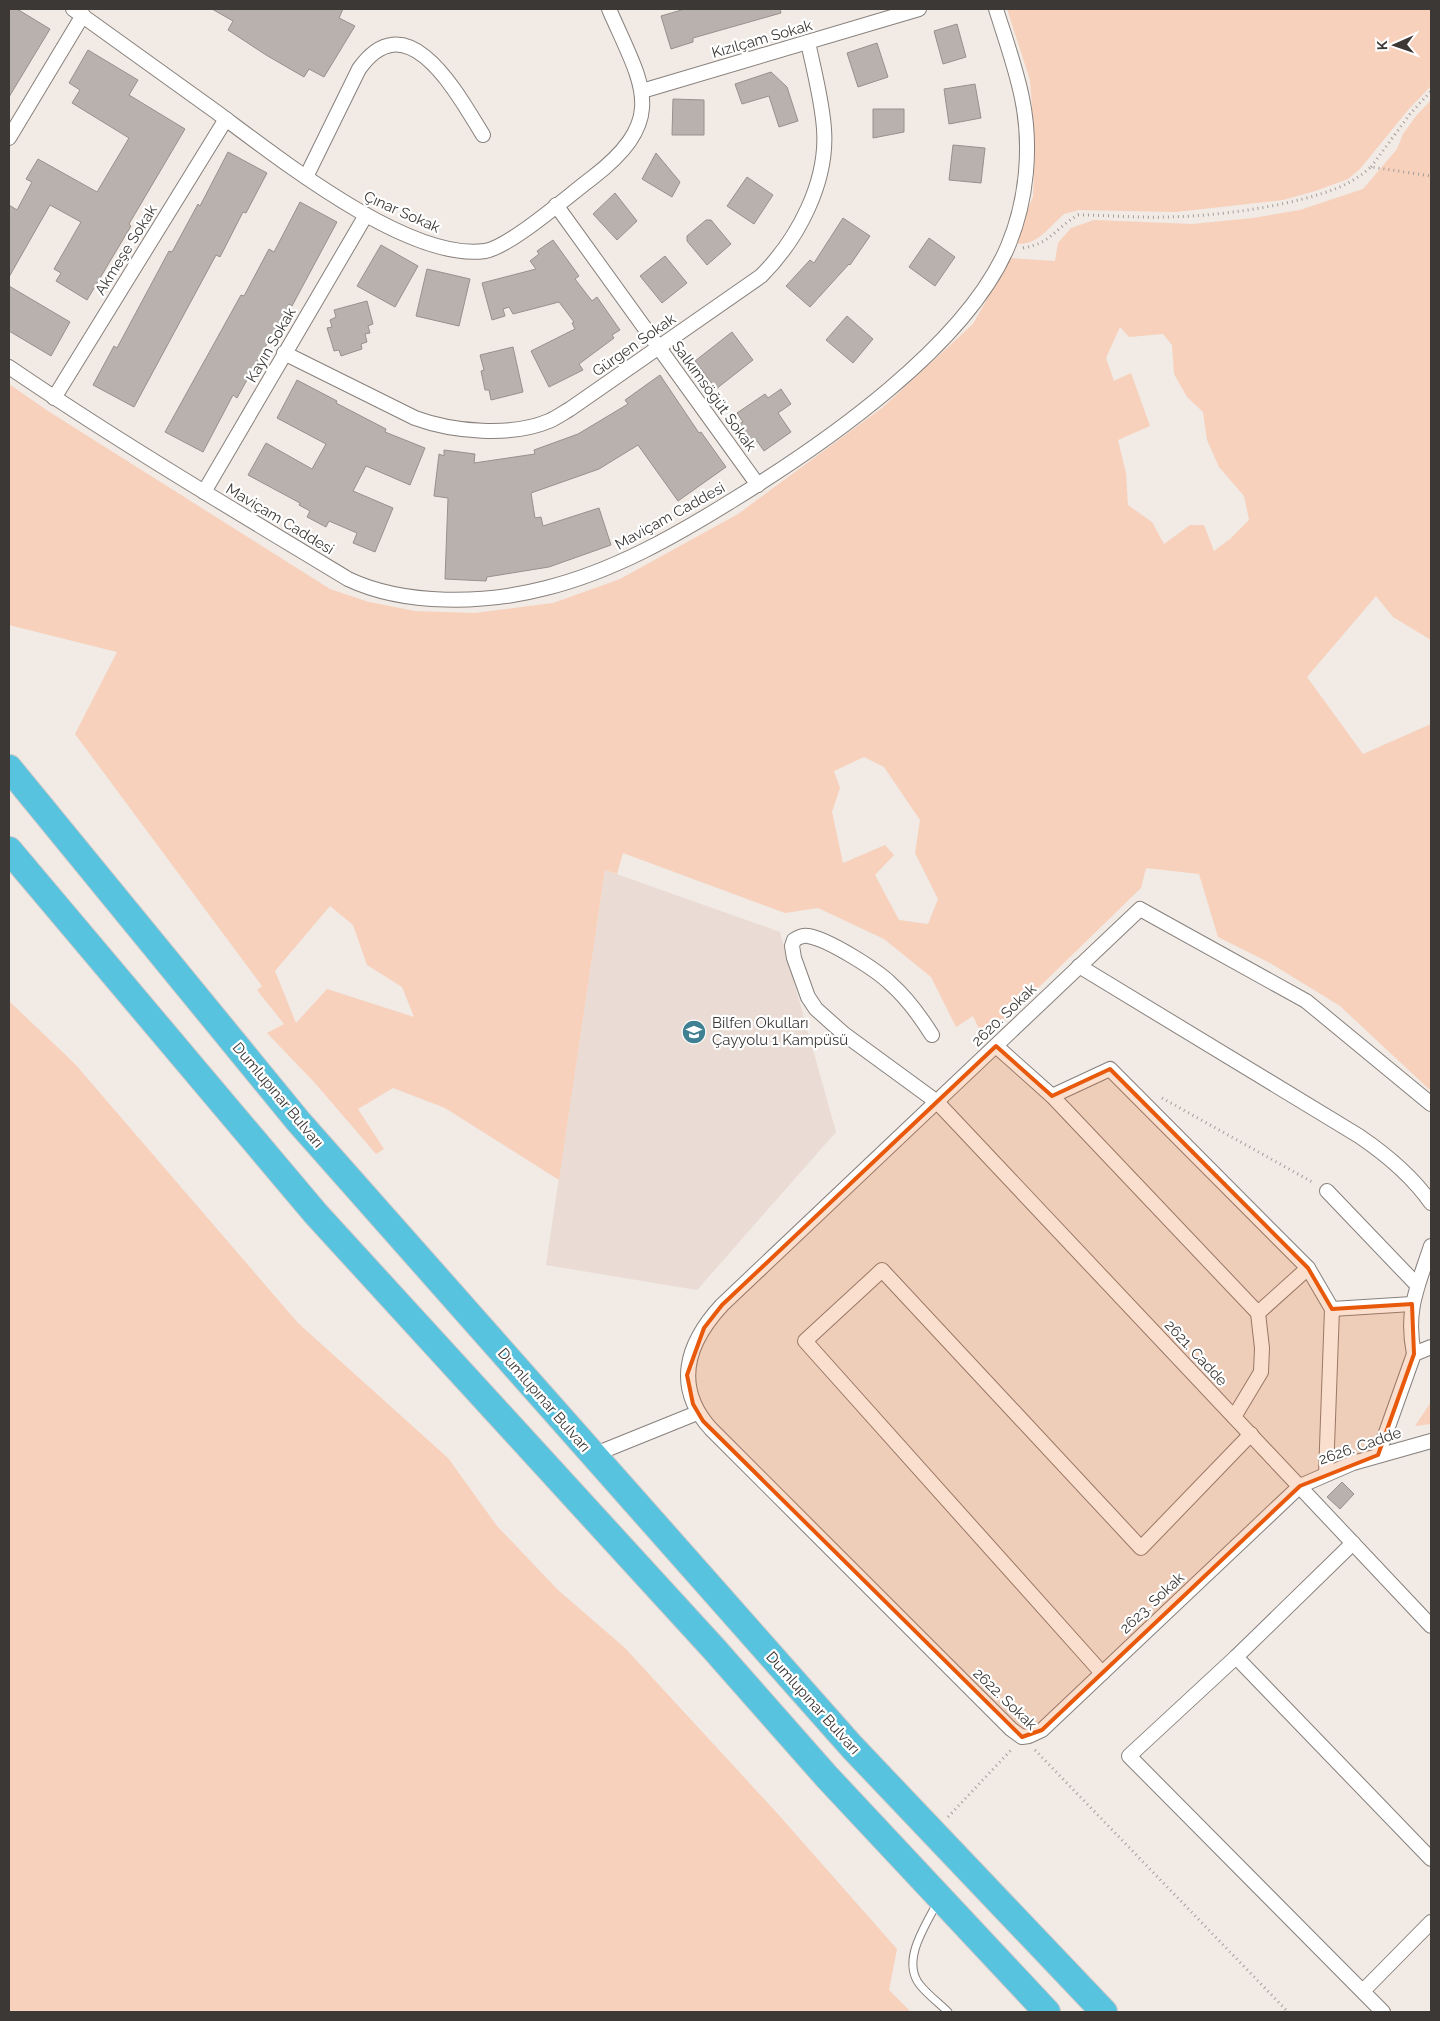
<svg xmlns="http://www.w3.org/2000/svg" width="1440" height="2021" viewBox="0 0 1440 2021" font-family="Raleway,sans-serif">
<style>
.built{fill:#eadcd4}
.green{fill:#f7d1bc;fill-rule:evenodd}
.building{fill:#b9b1ad;stroke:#97908c}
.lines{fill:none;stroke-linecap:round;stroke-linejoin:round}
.lane-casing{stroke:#87807c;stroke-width:9}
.street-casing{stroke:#87807c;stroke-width:16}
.highway-casing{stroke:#c8c7c7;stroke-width:28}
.path{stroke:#a39e9a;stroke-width:3;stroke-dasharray:1 4;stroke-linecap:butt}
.lane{stroke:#fff;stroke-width:7}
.street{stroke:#fff;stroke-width:14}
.highway{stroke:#58c3de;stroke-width:26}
.marked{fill:#e8590c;fill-opacity:0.2;stroke:#e8590c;stroke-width:4;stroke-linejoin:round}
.labels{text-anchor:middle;stroke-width:4.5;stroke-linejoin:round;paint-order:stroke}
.street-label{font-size:15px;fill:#3b3836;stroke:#fff}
.poi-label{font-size:15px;fill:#3b3836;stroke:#fff;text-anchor:start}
</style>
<rect width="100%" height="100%" fill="#f1eae5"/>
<!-- built -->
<polygon class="built" points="605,870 780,932 836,1132 697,1290 546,1265"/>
<!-- green -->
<g class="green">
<path d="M1007,9H1431V86L1408,110L1360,169L1348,179L1315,191L1283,200L1176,212L1078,210C1073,212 1067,212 1063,215C1049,227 1034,250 1013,242L1033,197L1035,148L1030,80Z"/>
<path d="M1431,100V640L1393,617L1376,596L1307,677L1363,754L1431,724V1091L1340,1006L1270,963L1218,937L1199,874L1146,868L1141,888L993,1032L978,1027L973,1016L956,1027L931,977L884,939L818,908L785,913L623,853L617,874L605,870L559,1180L445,1108L393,1088L358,1109L384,1149L376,1154L314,1082L267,1033L284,1024L257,990L262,986L75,734L117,652L9,625V384L48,411L330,589L369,602L415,611L474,613L553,603L620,579L738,514L882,408L973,324L1010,258L1055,261L1058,243L1071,228L1094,220L1192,224L1253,218L1300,210L1363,189L1397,149L1403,134L1416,116ZM1120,327L1129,337L1163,334L1172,345L1174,374L1187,397L1203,412L1207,440L1219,467L1244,496L1249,520L1230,539L1214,551L1204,525H1190L1164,544L1152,522L1128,505L1126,473L1118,440L1150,426L1131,373L1114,381L1106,358ZM864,757L884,767L920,820L915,853L938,899L928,924L899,920L875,875L894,855L885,845L843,863L832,812L840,788L834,771ZM330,906L353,925L367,965L402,987L414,1017L327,989L296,1023L275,971Z"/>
<polygon points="9,1001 75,1064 298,1323 448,1458 497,1526 558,1590 625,1648 777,1813 897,1949 889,1990 911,2012 9,2012"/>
<polygon points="1431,1402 1431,1424 1415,1426"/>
</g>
<!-- building -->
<g class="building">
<polygon points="9,9 17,9 50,29 9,97"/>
<polygon points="212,9 343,9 339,18 355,26 324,77 309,69 304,77 266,55 228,30 233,21"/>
<polygon points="685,9 780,9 781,13 693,38 693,42 671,49 661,16"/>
<polygon points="957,24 966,57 943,64 934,31"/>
<polygon points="877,43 888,77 858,87 847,53"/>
<polygon points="88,50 138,80 129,95 185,129 129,224 131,226 87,300 56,281 61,273 54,269 81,222 50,205 9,277 9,205 17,210 32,182 26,179 38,159 97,192 129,138 72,103 80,90 69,83"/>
<polygon points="771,72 787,87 798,121 779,127 769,96 742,104 735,84"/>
<polygon points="975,84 981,118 949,124 944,89"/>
<polygon points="673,99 704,100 704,135 672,135"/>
<polygon points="873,109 904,109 904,132 873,138"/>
<polygon points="953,145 985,148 981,183 949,180"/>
<polygon points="228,152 267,173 246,213 243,212 220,257 216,255 134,407 93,385 114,346 117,348 169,251 172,252 198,204 200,206"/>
<polygon points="656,153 680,182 672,197 642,179"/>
<polygon points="747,177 773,195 754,224 727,206"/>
<polygon points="615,193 637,221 617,240 593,214"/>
<polygon points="300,202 337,222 292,306 289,304 237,398 233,395 203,452 165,432 241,295 244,296 269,249 274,252"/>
<polygon points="843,218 870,236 850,265 849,264 810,307 786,286 810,260 814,263"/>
<polygon points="706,220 711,220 731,244 707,265 687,241 687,236"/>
<polygon points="929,238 955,257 935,286 909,267"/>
<polygon points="553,240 579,276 575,279 592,301 597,297 620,330 612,335 614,338 579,364 583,370 549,387 531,351 575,329 572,323 574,322 559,302 513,314 509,307 503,309 505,316 492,320 482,283 536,269 530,261 539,254 537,251"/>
<polygon points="381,245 418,266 395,307 357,286"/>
<polygon points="665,256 687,283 662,303 640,276"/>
<polygon points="427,269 470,279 459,326 416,316"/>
<polygon points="9,286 70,322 51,356 9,331"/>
<polygon points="367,301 373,324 368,326 370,333 365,334 367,342 361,344 362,349 341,356 339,350 334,351 332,344 327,328 332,327 330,320 336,317 334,310"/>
<polygon points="847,316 873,339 853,363 826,340"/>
<polygon points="732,332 753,360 716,389 695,361"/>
<polygon points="513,347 523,392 491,400 489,390 485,390 481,371 484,370 480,355"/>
<polygon points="660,375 699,433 701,432 726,467 678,501 638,445 599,469 531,493 535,518 541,517 543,526 599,508 611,545 549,567 487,577 486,581 445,579 448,498 434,496 439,454 444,456 444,450 475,454 474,463 535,454 534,450 578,434 628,404 625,400"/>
<polygon points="297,380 337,401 336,403 386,429 385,432 425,448 410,485 366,466 353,491 393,508 375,552 353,543 357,533 329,521 326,527 307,517 310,511 299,505 300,503 248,475 266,443 312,469 326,444 277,418"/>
<polygon points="781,389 791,404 778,413 791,432 764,451 757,441 753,444 739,424 743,422 737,413 765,394 768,398"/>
<polygon points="1342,1482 1354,1494 1340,1509 1327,1497"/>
</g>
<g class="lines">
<!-- lane casing -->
<g class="lane-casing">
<path id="lane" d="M938,1901C927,1924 900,1960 920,1985C928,1995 939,2003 948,2012"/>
</g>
<!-- street casing -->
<g class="street-casing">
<g id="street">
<path d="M73,9C121,43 168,77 215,111C276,156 408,262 485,251C510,247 569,195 592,178C670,118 642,85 609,9"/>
<polyline points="642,91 919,9"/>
<polyline points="9,138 83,15"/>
<path d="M306,177L359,69C408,0 458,95 483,135"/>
<polyline points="556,205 758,485"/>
<path d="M284,353L415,418C453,432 511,437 549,421C556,418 563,413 570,409L761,276C798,239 828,182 824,129C822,100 814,71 808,42"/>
<path d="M9,367C119,442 234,510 348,579C405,606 485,604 546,588C614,571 675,536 733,500C824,444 966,346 1008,246C1027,201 1032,146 1022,98C1016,68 1005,38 996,9"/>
<polyline points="54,398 226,119"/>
<polyline points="204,492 366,215"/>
<path d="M1079,966L1359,1136C1387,1155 1412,1176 1431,1203"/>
<path d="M932,1035C920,1016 908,999 891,984C877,970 828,939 808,936C803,935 799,937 794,940L792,946L794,958L808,997L816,1009L844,1034L937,1102L1431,1626"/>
<polyline points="996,1046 1052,1096 1110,1069 1308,1268 1332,1309 1326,1474"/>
<polyline points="1052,1096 1258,1313 1308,1268"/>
<path d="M1431,1104L1306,1001L1140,909L722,1305C686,1344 673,1387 711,1429L1011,1729L1022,1737L1029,1736L1042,1730L1300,1486L1353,1463L1431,1441"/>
<polyline points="1327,1191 1417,1285"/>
<polyline points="1332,1309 1412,1304"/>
<path d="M1414,1354C1405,1310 1418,1286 1431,1246"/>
<polyline points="1234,1417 1261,1372 1262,1348 1258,1313"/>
<polyline points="593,1455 697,1413"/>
<polyline points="1378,1455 1414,1354 1431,1347"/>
<polyline points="1353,1543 1236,1657 1129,1756 1383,2012"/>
<polyline points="1236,1657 1431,1859"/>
<polyline points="1102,1673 805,1341 882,1270 1141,1548 1251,1434"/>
<polyline points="1363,1991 1431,1922"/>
</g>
</g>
<!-- highway casing -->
<g class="highway-casing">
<g id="highway">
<polyline points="9,768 298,1121 852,1747 1104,2012"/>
<polyline points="9,850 316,1214 715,1650 827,1777 1047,2012"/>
</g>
</g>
<!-- path -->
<g class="path">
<polyline points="1371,167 1410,114 1431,91"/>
<path d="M1023,248C1052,243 1055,228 1078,215C1108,215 1137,218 1167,217C1212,216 1259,210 1303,199C1329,192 1351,185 1371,167L1431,176"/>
<polyline points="1162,1098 1314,1183"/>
<polyline points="1035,1750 1288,2012"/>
<polyline points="948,1817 1012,1749"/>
</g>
<!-- lane -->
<use href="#lane" class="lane"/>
<!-- street -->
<use href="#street" class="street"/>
<!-- highway -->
<use href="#highway" class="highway"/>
</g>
<!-- marked area -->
<path class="marked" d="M996,1046L1052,1096L1110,1069L1308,1268L1332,1309L1412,1304L1414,1354L1378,1455L1300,1486L1042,1730L1022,1737L703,1421L693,1404L687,1375L704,1328L722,1305Z"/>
<!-- icons -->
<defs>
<g id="school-disc" transform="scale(1.25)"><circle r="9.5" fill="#3f8192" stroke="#fff"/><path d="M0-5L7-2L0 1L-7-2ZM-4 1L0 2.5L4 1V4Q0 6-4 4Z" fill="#fff"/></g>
</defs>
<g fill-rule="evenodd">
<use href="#school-disc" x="694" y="1032"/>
</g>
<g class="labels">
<!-- street labels -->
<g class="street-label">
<text transform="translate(762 39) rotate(-16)" y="5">Kızılçam Sokak</text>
<text transform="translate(402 212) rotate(24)" y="5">Çınar Sokak</text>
<text transform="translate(126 250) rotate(-58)" y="5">Akmeşe Sokak</text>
<text transform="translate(271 345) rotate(-60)" y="5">Kayın Sokak</text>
<text transform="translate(634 345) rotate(-35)" y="5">Gürgen Sokak</text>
<text transform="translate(714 396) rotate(54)" y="5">Salkımsöğüt Sokak</text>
<text transform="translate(670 516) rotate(-29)" y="5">Maviçam Caddesi</text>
<text transform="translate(280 519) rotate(31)" y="5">Maviçam Caddesi</text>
<text transform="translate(1004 1015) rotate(-44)" y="5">2620. Sokak</text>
<text transform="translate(278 1095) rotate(50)" y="5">Dumlupınar Bulvarı</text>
<text transform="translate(1196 1353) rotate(47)" y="5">2621. Cadde</text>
<text transform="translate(544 1400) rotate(49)" y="5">Dumlupınar Bulvarı</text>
<text transform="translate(1360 1446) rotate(-19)" y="5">2626. Cadde</text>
<text transform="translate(1152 1603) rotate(-43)" y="5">2623. Sokak</text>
<text transform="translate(1005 1699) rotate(44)" y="5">2622. Sokak</text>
<text transform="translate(813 1703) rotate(48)" y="5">Dumlupınar Bulvarı</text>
</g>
<!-- poi labels -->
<g class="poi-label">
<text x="712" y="1028">Bilfen Okulları<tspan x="712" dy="17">Çayyolu 1 Kampüsü</tspan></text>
</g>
</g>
<!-- border -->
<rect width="1440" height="2021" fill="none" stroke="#3b3836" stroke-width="20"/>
<!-- north arrow -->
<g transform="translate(1395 45) rotate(268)" stroke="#ffffff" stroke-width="4" paint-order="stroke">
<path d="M0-4L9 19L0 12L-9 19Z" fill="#3b3836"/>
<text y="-8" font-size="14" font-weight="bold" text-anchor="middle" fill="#3b3836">K</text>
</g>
</svg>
